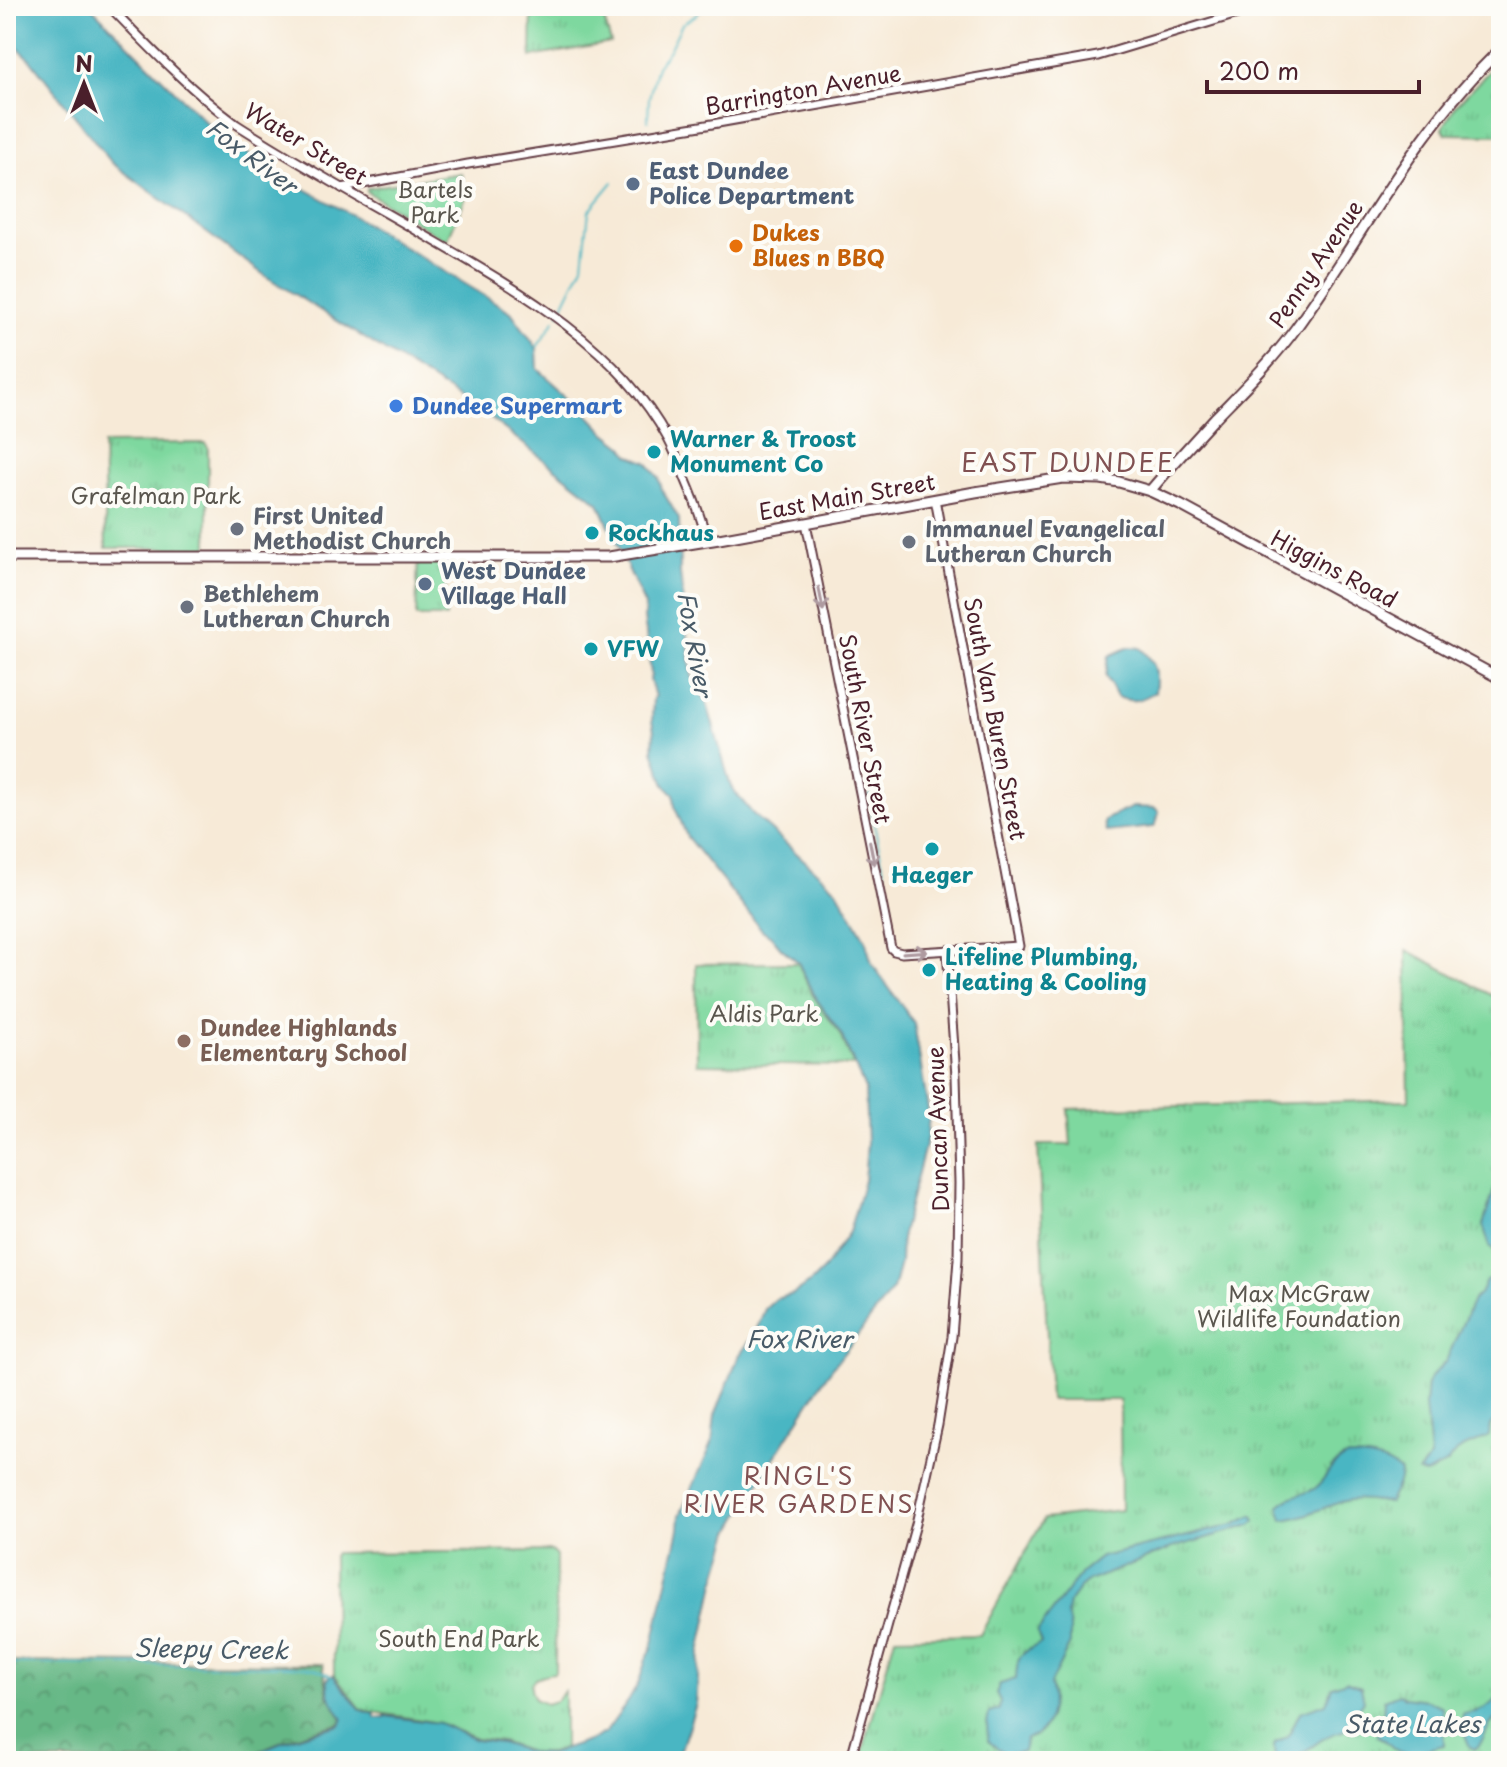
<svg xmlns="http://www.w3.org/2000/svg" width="1507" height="1767" viewBox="0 0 1507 1767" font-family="'Playpen Sans',sans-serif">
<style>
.forest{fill:url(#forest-crowns);stroke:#586c58;stroke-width:2}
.park{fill:url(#park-tufts);stroke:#647c65;stroke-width:2}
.water{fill:#48b6c3;stroke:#496a77;stroke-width:2}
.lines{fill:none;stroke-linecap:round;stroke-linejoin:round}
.stream{stroke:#48b6c3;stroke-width:2}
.minor-casing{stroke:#643d45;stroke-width:11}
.major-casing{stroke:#643d45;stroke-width:13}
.minor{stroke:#fff;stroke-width:7}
.major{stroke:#fff;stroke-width:9}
.oneway{stroke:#ae9aa0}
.service-dot{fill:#5c6f8a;stroke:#fdfcf7;stroke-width:3}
.food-dot{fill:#e8710a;stroke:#fdfcf7;stroke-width:3}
.shop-dot{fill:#3f7fe0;stroke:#fdfcf7;stroke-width:3}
.culture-dot{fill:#0f9aa8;stroke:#fdfcf7;stroke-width:3}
.worship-dot{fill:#6b7280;stroke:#fdfcf7;stroke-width:3}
.education-dot{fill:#8d6e63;stroke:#fdfcf7;stroke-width:3}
.labels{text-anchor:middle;stroke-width:8;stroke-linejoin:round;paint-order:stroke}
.street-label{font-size:22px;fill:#4a1f2b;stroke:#fdfcf7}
.service-label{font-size:22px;font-weight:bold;fill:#4e5e75;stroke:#fdfcf7;text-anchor:start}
.park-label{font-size:22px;fill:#5a564e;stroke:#fdfcf7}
.food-label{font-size:22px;font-weight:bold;fill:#c56008;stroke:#fdfcf7;text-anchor:start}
.shop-label{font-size:22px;font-weight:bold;fill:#366cbe;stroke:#fdfcf7;text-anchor:start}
.culture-label{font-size:22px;font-weight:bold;fill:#0d838f;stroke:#fdfcf7;text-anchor:start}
.worship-label{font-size:22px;font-weight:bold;fill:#5b616d;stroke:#fdfcf7;text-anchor:start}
.education-label{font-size:22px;font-weight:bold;fill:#785e54;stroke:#fdfcf7;text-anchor:start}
.water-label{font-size:24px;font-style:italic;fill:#495b68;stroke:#fdfcf7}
.neighbourhood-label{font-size:24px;letter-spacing:2px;fill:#815152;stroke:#fdfcf7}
.quarter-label{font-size:26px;letter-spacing:2px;fill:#815152;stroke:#fdfcf7}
</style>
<defs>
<pattern id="forest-crowns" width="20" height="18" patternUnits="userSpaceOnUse" patternTransform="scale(2)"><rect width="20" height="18" fill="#66b886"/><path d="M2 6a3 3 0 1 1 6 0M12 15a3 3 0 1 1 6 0" fill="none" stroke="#56956e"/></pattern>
<pattern id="park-tufts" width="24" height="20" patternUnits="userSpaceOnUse" patternTransform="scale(2)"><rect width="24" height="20" fill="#7ed89f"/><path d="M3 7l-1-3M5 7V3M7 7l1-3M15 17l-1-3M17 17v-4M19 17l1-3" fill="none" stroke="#6eb989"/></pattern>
</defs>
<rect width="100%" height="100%" fill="#fdfcf7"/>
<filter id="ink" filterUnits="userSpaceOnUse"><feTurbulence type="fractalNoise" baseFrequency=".0125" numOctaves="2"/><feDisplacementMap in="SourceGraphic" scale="16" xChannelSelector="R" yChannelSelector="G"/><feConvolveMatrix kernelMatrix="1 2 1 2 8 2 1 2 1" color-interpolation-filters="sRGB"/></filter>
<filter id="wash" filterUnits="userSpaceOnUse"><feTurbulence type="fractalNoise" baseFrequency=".006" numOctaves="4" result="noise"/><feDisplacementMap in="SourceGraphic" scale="32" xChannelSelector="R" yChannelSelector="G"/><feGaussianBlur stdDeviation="1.8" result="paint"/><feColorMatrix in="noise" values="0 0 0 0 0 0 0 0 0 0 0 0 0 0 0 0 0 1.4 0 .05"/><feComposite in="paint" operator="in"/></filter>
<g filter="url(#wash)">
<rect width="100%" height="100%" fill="#f7ead7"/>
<!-- forest -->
<path class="forest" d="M6,1662L323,1664L328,1695L343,1719L339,1724C313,1731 264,1744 244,1761H6Z"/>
<!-- park -->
<g class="park">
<polygon points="532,6 600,6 611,43 531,57"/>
<polygon points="1501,59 1501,135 1446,134 1443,128 1455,106"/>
<polygon points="461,173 466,197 447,241 367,192 367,188"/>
<polygon points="205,443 208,447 208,548 106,548 103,444"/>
<polygon points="418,557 445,557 446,617 416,617"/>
<polygon points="1407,950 1501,1000 1501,1761 860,1761 895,1637 980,1635 1044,1519 1121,1510 1120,1400 1050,1400 1038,1145 1071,1145 1068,1109 1409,1100"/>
<polygon points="798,963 812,994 840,1034 854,1066 697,1064 696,964"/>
<path d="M551,1551L556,1556L555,1672L554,1673C537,1675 523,1681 536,1700L546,1704L556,1701L564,1691V1749L550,1753H533L501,1742L476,1739L439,1723L362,1710L334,1674L333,1556L335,1553Z"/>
</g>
<!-- water -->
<g class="water">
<path d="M6,6H90L216,132L280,175L350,214L511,312L537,348L538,369L583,409L606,433L624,447L629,455L647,462L659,478L662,490L679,519L680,573L692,676L707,704L731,787L752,813L837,890L865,939L872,964L914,1023L929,1116L927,1138L901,1238L900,1263L893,1289L827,1375L771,1463L731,1531L715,1583L700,1652L696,1704L677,1761H245C264,1744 315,1731 340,1725L343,1719C334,1704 326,1696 328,1678L333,1675L361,1710L375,1714L376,1718L385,1717V1716L439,1723L476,1740L501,1743L533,1753L550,1754L591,1740L606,1732L629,1700L639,1682L646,1659L652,1648L679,1529L680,1515L712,1444L715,1415L739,1356L755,1333L765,1309L776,1299L793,1294L812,1281L824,1269L849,1232L864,1180L867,1144L865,1089L841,1034L813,994L798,962L781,948L771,936L762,930L687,837L675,807L674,794L665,785L653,750L654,731L652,721L653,698L655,697L650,680L651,674L644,617L645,606L599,503L484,413L267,277L112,163L28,57L6,38Z"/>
<path d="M1129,647L1140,648C1156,663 1158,670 1155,692C1139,701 1135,703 1117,697L1106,676L1109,656Z"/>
<polygon points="1133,807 1155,808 1159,812 1156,824 1153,827 1106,832 1104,822 1106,819"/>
<polygon points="1501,1175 1501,1252 1490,1247 1483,1225 1497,1181"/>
<path d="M1496,1276L1501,1277V1415L1490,1425L1489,1436C1476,1444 1453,1447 1448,1463L1426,1474L1418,1473L1430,1457L1425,1405L1427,1384L1431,1377L1446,1361L1473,1300L1480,1294L1486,1281Z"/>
<path d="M1346,1457C1365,1457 1385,1458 1400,1472C1400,1484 1393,1492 1389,1503C1376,1501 1363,1498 1350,1500C1327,1504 1307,1518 1283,1520L1279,1506C1290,1494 1302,1496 1314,1489C1329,1479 1326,1466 1346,1457Z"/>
<path d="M1252,1516H1254L1256,1521L1251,1525L1172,1548L1089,1581L1080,1588L1069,1603L1067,1614L1070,1627V1644L1050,1684C1054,1699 1052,1723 1038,1734C1034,1737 1030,1738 1026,1739L1023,1751C1005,1757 1003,1752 988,1741L987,1724L989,1713L999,1710L1000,1701L996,1693L1000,1684L1016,1679C1017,1654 1020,1654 1041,1643L1037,1632L1081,1573L1101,1557L1233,1525Z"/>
<path d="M1346,1681L1361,1687L1364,1701L1343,1731C1317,1735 1304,1763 1275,1757C1272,1737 1276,1746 1287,1736C1292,1731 1296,1719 1300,1712L1326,1703L1332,1686Z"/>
<path d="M1501,1693V1716C1484,1723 1489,1738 1475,1749L1470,1747C1465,1736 1461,1726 1463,1714C1483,1711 1489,1708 1501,1693Z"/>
<path d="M1399,1694L1405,1697L1427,1700L1442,1707L1444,1745C1430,1747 1410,1758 1398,1751C1388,1746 1390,1741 1377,1736L1383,1715L1384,1700Z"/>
</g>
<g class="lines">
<!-- stream -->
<g class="stream">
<polyline points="648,121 649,98 657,66 669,50 682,24 696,15 704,6"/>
<polyline points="559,314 583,265 589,211 613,182"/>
<polyline points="537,347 555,320"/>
<polyline points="883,793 868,796 891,904"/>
<path d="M6,1664L286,1666C302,1667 318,1667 331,1676"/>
</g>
</g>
</g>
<g filter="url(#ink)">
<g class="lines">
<!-- minor casing -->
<g class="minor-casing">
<g id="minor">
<path d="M109,6C149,47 190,90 236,124C295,162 358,197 419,232C510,285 617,343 668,439C675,452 680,465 685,478C694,499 702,519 707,541"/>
<polyline points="342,188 468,164 701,126 1098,56 1264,6"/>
<polyline points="806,523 891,948 894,951 902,953 1019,946 935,499"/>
<polyline points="850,1761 916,1524 938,1425 952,1337 958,1259 959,1183 956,1076 947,950"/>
</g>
</g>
<!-- major casing -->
<g class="major-casing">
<g id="major">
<path d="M1150,491C1171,466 1193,442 1215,418C1243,389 1272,361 1296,328C1364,234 1416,129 1501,49"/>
<polyline points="6,557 609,557 719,539 975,492 1063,478 1101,479 1119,482 1150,491 1180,505 1501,679"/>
</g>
</g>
<!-- minor -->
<use href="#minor" class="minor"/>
<!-- major -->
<use href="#major" class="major"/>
</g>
<!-- one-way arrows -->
<defs><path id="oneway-shaft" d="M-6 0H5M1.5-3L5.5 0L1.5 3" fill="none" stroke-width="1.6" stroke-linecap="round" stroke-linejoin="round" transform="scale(2)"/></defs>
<g class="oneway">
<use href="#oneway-shaft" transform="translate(821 599) rotate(79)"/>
<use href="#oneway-shaft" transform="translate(872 853) rotate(79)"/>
<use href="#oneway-shaft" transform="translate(915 952) rotate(-4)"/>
</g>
</g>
<!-- markers -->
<g class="service-dot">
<circle cx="633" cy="184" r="8"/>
<circle cx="425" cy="584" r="8"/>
</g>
<circle class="food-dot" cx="736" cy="246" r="8"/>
<circle class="shop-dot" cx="396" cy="406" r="8"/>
<g class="culture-dot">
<circle cx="654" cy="452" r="8"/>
<circle cx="592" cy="533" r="8"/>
<circle cx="591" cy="649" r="8"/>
<circle cx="932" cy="849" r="8"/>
<circle cx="929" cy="970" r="8"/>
</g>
<g class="worship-dot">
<circle cx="237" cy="529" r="8"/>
<circle cx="909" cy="542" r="8"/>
<circle cx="187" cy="607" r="8"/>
</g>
<circle class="education-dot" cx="184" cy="1041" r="8"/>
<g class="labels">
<!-- street labels -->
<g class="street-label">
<text transform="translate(803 90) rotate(-10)" y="8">Barrington Avenue</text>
<text transform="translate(306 144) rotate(31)" y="8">Water Street</text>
<text transform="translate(1316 264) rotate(-56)" y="8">Penny Avenue</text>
<text transform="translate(847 497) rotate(-10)" y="8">East Main Street</text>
<text transform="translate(1334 569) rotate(28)" y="8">Higgins Road</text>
<text transform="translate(995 719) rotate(79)" y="8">South Van Buren Street</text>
<text transform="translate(865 729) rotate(79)" y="8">South River Street</text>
<text transform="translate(938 1129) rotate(-92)" y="8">Duncan Avenue</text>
</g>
<!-- service labels -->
<g class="service-label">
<text x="649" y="179">East Dundee<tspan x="649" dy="25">Police Department</tspan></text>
<text x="441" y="579">West Dundee<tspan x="441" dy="25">Village Hall</tspan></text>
</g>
<!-- park labels -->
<g class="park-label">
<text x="435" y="198">Bartels<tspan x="435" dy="25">Park</tspan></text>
<text x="156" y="504">Grafelman Park</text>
<text x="764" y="1022">Aldis Park</text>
<text x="1299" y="1302">Max McGraw<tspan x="1299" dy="25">Wildlife Foundation</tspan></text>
<text x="459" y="1647">South End Park</text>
</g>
<!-- food labels -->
<g class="food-label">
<text x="752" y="241">Dukes<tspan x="752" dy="25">Blues n BBQ</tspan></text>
</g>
<!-- shop labels -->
<g class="shop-label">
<text x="412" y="414">Dundee Supermart</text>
</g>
<!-- culture labels -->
<g class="culture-label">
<text x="670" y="447">Warner &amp; Troost<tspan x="670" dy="25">Monument Co</tspan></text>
<text x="608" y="541">Rockhaus</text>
<text x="607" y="657">VFW</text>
<text x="932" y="883" text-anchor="middle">Haeger</text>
<text x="945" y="965">Lifeline Plumbing,<tspan x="945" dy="25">Heating &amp; Cooling</tspan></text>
</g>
<!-- worship labels -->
<g class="worship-label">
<text x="253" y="524">First United<tspan x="253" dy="25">Methodist Church</tspan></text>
<text x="925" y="537">Immanuel Evangelical<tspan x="925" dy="25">Lutheran Church</tspan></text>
<text x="203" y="602">Bethlehem<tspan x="203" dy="25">Lutheran Church</tspan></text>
</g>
<!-- education labels -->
<g class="education-label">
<text x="200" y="1036">Dundee Highlands<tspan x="200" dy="25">Elementary School</tspan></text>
</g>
<!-- water labels -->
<g class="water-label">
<text transform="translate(251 157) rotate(37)" y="8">Fox River</text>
<text transform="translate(694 644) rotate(80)" y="8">Fox River</text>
<text x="799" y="1348">Fox River</text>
<text transform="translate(211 1650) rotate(1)" y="8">Sleepy Creek</text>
<text x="1412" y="1733">State Lakes</text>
</g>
<!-- neighbourhood labels -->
<g class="neighbourhood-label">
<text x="799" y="1485">RINGL'S<tspan x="799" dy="28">RIVER GARDENS</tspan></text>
</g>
<!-- quarter labels -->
<g class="quarter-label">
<text x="1068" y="472">EAST DUNDEE</text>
</g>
</g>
<!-- margin -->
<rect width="1507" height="1767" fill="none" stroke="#fdfcf7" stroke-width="32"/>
<!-- north arrow -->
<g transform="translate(84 84)" stroke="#fdfcf7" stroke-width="6" paint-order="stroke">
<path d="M0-6L14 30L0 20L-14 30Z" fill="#4a1f2b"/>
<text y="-12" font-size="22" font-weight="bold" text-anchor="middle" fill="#4a1f2b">N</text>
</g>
<!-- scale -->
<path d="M1207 80v12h212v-12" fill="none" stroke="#4a1f2b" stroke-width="4"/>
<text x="1219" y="80" font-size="24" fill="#4a1f2b" stroke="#fdfcf7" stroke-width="6" paint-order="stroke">200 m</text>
</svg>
